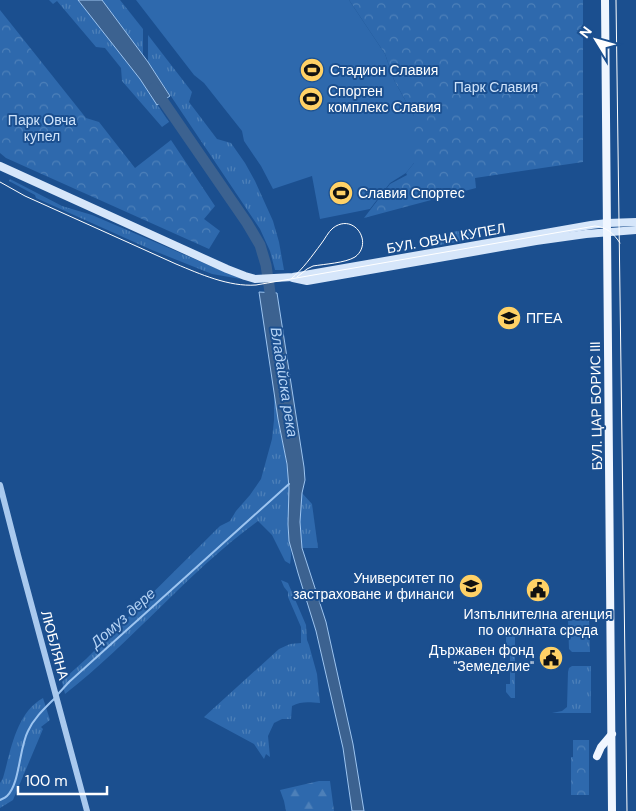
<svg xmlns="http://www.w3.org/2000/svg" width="636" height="811" viewBox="0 0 636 811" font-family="'DM Sans',sans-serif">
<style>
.grass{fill:url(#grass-tufts)}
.forest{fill:url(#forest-firs)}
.park{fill:url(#park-crowns)}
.pitch{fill:#2e69ad}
.water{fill:#3c6290;stroke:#9cc4f0}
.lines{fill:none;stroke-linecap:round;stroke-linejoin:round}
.stream{stroke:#9cc4f0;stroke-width:2}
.river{stroke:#3c6290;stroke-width:11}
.tertiary{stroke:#a9c9ee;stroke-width:6}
.secondary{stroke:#d6e6fa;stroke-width:8}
.primary{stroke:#f0f6ff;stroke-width:8}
.tram{stroke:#fff;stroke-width:1}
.labels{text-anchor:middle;stroke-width:4;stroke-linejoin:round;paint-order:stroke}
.poi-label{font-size:14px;fill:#fff;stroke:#1b4f8f;text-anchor:start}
.park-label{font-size:14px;fill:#cfe3fa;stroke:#1b4f8f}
.street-label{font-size:14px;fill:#fff;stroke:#1b4f8f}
.water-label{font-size:15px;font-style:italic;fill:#b5d3f5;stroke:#1b4f8f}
</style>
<defs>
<pattern id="grass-tufts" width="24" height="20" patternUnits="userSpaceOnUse" patternTransform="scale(1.25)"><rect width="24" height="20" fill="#2e69ad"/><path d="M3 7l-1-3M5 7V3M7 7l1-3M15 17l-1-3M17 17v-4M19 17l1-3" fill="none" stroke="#4d80b9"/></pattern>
<pattern id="forest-firs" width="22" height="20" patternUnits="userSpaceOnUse" patternTransform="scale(1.25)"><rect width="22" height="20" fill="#2e69ad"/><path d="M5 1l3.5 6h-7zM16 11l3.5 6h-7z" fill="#4d80b9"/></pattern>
<pattern id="park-crowns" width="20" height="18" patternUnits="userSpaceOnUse" patternTransform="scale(1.25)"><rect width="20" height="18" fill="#2e69ad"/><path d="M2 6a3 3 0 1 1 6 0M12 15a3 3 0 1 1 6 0" fill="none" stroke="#4d80b9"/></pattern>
</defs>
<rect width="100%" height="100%" fill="#1b4f8f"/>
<!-- grass -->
<g class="grass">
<polygon points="49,0 78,0 140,79 169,122 162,127 122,81 121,68 105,48 96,47 57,1 53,4"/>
<polygon points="102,0 120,0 143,29 143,55"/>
<polygon points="148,35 192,92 189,102 217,139 231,143 245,163 255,181 273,221 279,242 284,270 275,270 270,251 260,229 148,62"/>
<polygon points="10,179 62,206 92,215 241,279 212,274 152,250 36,198 35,195 9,181"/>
<polygon points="474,229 475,239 428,247 427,238 448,235 451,232"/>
<path d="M274,394C278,425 287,455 289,486C290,499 287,512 288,525C288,539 293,550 290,564L285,561L272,535L258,521C188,572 133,641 65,694L62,682L65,678L86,659L220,526L230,521L236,511L250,495L261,479L272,439L274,420Z"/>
<polygon points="302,493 312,504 318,548 302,548 300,522"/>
<path d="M281,580L288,583L306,625L307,640L309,645L317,674L320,703C309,702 301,701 292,706L291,719H282L274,723L268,736L270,757L266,754L264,759L254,744L204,717L279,649L290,644L301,643V627L288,597V592L284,587Z"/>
<polygon points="568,620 589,620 590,652 572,652 569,649"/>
<polygon points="512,631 515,636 515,698 511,698 506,692 506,684 510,684 510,649 506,649 506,636 512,636"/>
<polygon points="572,666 591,666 591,713 552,713 562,711 567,707 568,672 569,668"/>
<path d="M43,698L50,720L41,727L43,729L13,800L0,808V783L3,778C11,750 16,713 43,698Z"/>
</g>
<!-- forest -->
<polygon class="forest" points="319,781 330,781 334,811 286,811 284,801 280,790"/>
<!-- park -->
<g class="park">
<polygon points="349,0 583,0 583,162 475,178 476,188 364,218 390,184 407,175 406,173 414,163 414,116 394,80 385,54"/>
<polygon points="0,10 86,118 99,122 135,168 171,140 215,206 204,219 220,231 209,249 6,158 0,153"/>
<polygon points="573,740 589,740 589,795 571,795 571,757 573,757"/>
</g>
<!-- pitch -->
<polygon class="pitch" points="136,0 349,0 385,54 394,80 414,116 414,163 406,173 390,183 370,209 320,219 312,176 273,189 261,166 244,141 242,131 204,83 194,75"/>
<!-- water -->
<g class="water">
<polygon points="78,0 102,0 148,62 170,96 157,105 140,79"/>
<polygon points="259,292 277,293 304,467 305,480 302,493 300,522 302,548 326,622 353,744 364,811 352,811 343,748 316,631 298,573 289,541 288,524 289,488 287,464 278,419"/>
</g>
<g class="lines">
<!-- stream -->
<g class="stream">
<polyline points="58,694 69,682 289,484"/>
<path d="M0,800C2,799 5,798 7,796C20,784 19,748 28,731C34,718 45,708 55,698"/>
</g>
<!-- river -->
<polyline class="river" points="154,88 247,223 260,245 266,265 272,306"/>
<!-- tertiary -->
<polyline class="tertiary" points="0,485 18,555 87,811"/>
<!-- secondary -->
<g class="secondary">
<polyline points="0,166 227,269 245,276 255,279 293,277 591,225 607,223 636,222"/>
<polyline points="293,278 307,281 536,241 586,234 636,230"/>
</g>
<!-- primary -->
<g class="primary">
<polyline points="605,0 612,811"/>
<polyline points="597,756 601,747 612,734"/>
</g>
<!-- tram -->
<g class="tram">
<polyline points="616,0 627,811"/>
<path d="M0,182L25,196L176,264C200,274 229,287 256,285C264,284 271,282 279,281L595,226C607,227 614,234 620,243"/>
<path d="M291,279C303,269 312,256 321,244C325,239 328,232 333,228C354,212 374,243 355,257C345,263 325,264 313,266L307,269L297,277"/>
</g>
</g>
<!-- icons -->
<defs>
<g id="stadium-disc" transform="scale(1.25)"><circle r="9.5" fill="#ffd166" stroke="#1b4f8f"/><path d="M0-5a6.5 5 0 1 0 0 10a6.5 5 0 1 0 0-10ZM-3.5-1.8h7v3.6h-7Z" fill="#111"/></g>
<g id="school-disc" transform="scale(1.25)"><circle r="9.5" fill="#ffd166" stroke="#1b4f8f"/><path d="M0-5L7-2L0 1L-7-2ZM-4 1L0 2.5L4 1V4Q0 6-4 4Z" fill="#111"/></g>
<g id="university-disc" transform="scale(1.25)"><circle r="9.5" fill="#ffd166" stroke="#1b4f8f"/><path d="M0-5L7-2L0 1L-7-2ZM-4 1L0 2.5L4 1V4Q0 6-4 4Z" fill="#111"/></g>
<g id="civic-disc" transform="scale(1.25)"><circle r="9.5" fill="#ffd166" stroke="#1b4f8f"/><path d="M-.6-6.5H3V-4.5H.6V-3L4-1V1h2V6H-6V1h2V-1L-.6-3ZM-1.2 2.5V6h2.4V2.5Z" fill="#111"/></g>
</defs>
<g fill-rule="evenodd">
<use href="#stadium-disc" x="312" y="70"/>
<use href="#stadium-disc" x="311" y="99"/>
<use href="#stadium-disc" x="341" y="193"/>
<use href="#school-disc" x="509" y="318"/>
<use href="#university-disc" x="471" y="586"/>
<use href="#civic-disc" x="538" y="590"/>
<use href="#civic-disc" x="551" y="658"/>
</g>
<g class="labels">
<!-- poi labels -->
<g class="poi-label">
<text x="330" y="75">Стадион Славия</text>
<text x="328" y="96">Спортен<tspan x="328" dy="16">комплекс Славия</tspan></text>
<text x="358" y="198">Славия Спортес</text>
<text x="526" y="323">ПГЕА</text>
<text x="454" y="583" text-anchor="end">Университет по<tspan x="454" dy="16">застраховане и финанси</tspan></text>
<text x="538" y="619" text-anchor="middle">Изпълнителна агенция<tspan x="538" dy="16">по околната среда</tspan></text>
<text x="534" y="655" text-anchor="end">Държавен фонд<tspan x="534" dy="16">"Земеделие"</tspan></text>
</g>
<!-- park labels -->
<g class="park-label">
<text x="496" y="92">Парк Славия</text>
<text x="42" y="125">Парк Овча<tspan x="42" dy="16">купел</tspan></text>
</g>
<!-- street labels -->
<g class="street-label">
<text transform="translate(446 238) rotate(-10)" y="5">БУЛ. ОВЧА КУПЕЛ</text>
<text transform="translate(596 406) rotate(-91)" y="5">БУЛ. ЦАР БОРИС III</text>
<text transform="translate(55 645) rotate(75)" y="5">ЛЮБЛЯНА</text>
</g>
<!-- water labels -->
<g class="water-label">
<text transform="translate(284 382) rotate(81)" y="5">Владайска река</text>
<text transform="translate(123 618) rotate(-42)" y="5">Домуз дере</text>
</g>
</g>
<!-- north arrow -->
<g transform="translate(596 40) rotate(307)" stroke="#1b4f8f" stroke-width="4" paint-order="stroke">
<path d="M0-4L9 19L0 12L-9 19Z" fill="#ffffff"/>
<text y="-8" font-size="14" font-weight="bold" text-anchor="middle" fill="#ffffff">N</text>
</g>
<!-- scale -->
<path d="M18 786v8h89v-8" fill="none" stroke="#ffffff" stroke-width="2.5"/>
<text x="25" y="786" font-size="15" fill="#ffffff" stroke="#1b4f8f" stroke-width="4" paint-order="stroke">100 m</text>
</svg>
